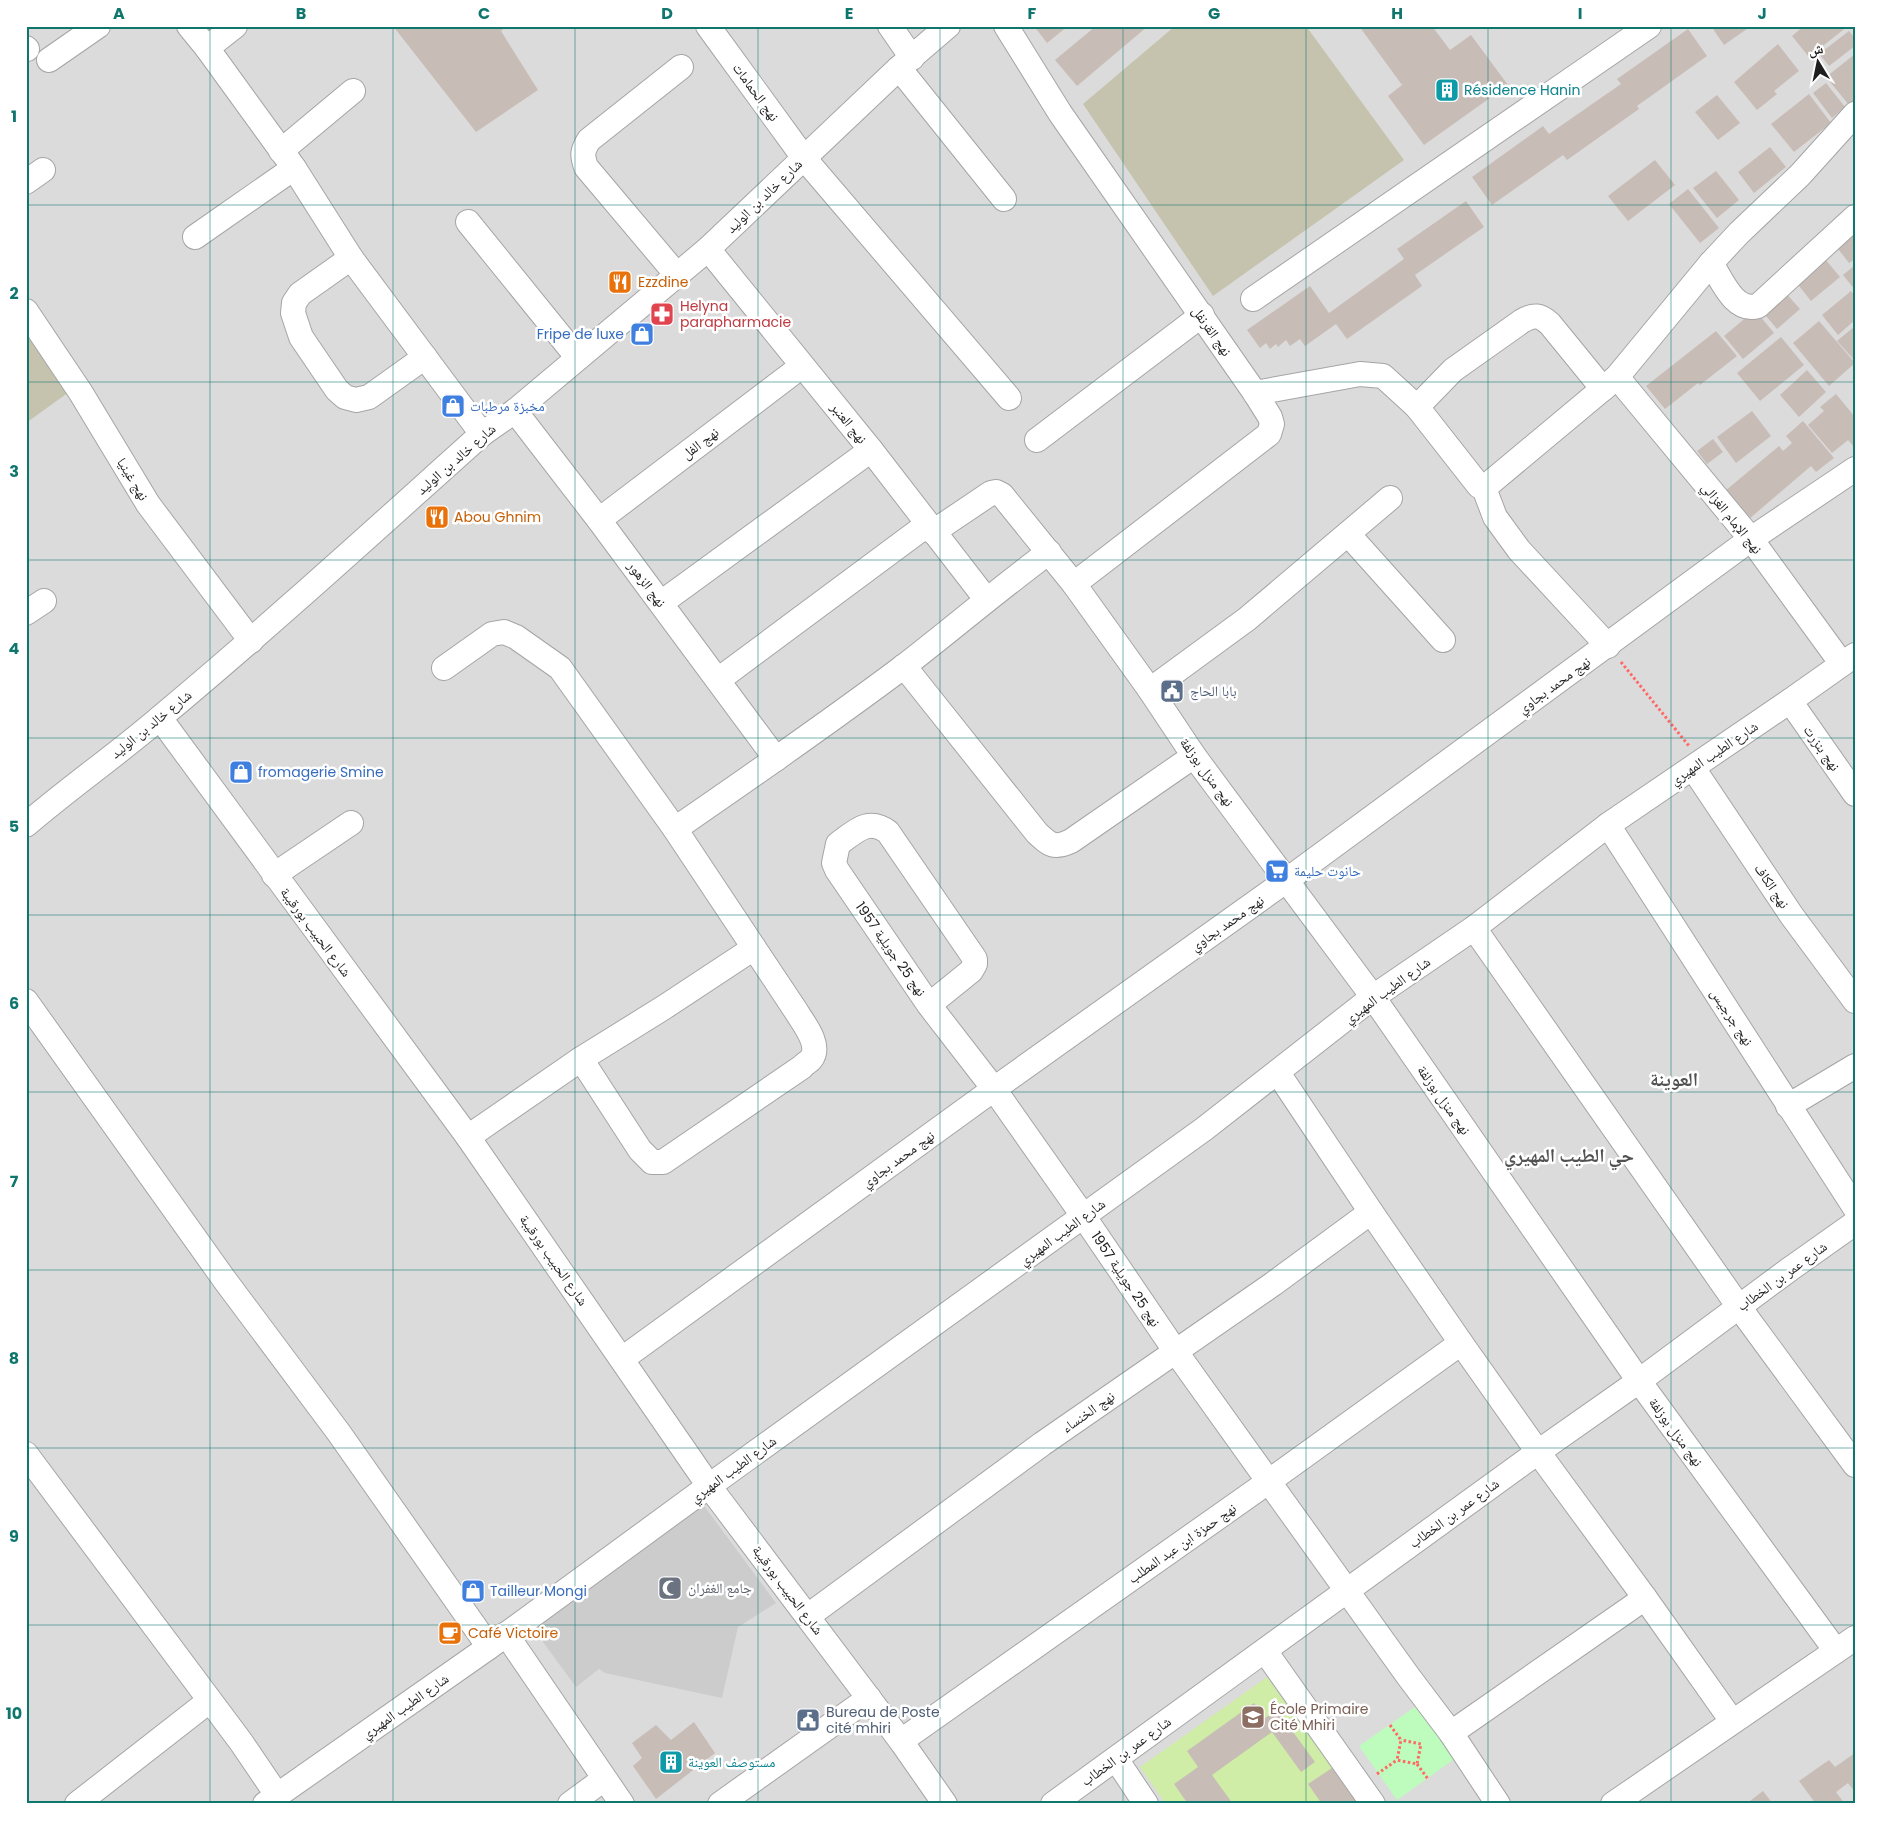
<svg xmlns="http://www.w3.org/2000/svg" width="1881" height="1830" viewBox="0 0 1881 1830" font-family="Poppins,'Noto Naskh Arabic',sans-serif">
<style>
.residential{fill:#dcdbdb}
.religious{fill:#ccc}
.construction{fill:#c5c3ae}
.grass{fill:#cfeda6}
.park{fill:#befcbd}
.building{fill:#c8bcb6}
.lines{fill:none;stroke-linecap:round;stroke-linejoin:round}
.minor-casing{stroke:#a5a5a5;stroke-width:26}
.path{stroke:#ff6865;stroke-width:3;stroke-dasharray:2.5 2.5;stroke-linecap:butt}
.minor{stroke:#fff;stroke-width:24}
.grid{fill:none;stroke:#0f766e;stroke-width:1;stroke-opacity:0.55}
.labels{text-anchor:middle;stroke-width:5;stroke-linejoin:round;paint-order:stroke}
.culture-label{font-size:14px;fill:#0d838f;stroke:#fff;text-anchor:start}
.street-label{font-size:14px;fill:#1e1e1e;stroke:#fff}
.food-label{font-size:14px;fill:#c56008;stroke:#fff;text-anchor:start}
.health-label{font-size:14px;fill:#be3a42;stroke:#fff;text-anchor:start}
.shop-label{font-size:14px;fill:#366cbe;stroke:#fff;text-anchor:start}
.service-label{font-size:14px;fill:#4e5e75;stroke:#fff;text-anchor:start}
.worship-label{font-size:14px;fill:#5b616d;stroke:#fff;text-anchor:start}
.education-label{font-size:14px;fill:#785e54;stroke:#fff;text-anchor:start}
.district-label{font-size:19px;font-weight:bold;fill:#515151;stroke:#fff}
.neatline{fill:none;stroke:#0f766e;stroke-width:2}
.grid-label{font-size:16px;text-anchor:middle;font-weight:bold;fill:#0f766e}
</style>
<rect width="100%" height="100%" fill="#f0eae3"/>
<!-- residential -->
<rect class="residential" x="26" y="26" width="1829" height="1778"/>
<!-- religious -->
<polygon class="religious" points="699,1499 776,1603 738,1627 722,1698 605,1673 599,1669 576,1687 529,1623"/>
<!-- construction -->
<g class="construction">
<polygon points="1175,26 1306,26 1404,160 1213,296 1083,104"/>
<polygon points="26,324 69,392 26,423"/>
</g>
<!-- grass -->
<polygon class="grass" points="1267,1677 1358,1804 1166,1804 1140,1767"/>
<!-- park -->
<polygon class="park" points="1422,1702 1460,1755 1397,1800 1359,1746"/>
<!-- building -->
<g class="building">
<polygon points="393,26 507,26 501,31 538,90 476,132"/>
<polygon points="1034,26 1068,26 1047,43"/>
<polygon points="1096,26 1148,26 1077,86 1055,60"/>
<polygon points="1359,26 1432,26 1450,50 1471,35 1508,85 1424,145 1388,96 1402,85"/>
<polygon points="1711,26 1751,26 1724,45"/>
<polygon points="1804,26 1848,26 1809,57 1792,36"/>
<polygon points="1688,29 1707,56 1637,106 1639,109 1567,160 1563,155 1492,205 1472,177 1543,126 1549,134 1621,84 1617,79"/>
<polygon points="1849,31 1855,38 1855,46 1829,66 1819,54"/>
<polygon points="1778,44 1799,71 1774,91 1777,94 1757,110 1734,82"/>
<polygon points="1855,54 1855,100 1849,105 1826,77"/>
<polygon points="1826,83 1845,107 1832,118 1813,93"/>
<polygon points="1809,94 1831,123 1794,152 1771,124"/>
<polygon points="1717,95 1740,123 1718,140 1695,112"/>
<polygon points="1770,147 1786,167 1754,193 1738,172"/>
<polygon points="1655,160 1675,185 1628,221 1608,196"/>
<polygon points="1716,171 1739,200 1717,218 1693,188"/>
<polygon points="1688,189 1719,228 1700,243 1669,204"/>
<polygon points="1466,201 1484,227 1415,275 1422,286 1347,339 1336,324 1305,346 1300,339 1290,346 1286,340 1278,347 1276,344 1270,349 1266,343 1260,348 1247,330 1310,286 1329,313 1404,259 1397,249"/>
<polygon points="1855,230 1855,259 1849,263 1835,245"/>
<polygon points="1825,259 1840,277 1811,301 1796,282"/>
<polygon points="1855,265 1855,290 1843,275"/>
<polygon points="1784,291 1800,309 1777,329 1761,310"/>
<polygon points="1851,291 1855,296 1855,320 1838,335 1822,315"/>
<polygon points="1755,310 1774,333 1743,359 1724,336"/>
<polygon points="1819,321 1855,363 1829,386 1793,343"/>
<polygon points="1855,326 1855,361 1837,341"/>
<polygon points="1716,331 1737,356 1700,385 1698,383 1665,409 1646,386"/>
<polygon points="1781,337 1804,365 1760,401 1737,373"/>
<polygon points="1807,370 1826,392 1799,417 1780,395"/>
<polygon points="1836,394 1855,417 1855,448 1848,440 1832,453 1808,425 1824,411 1820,407"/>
<polygon points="1752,411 1771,436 1736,463 1717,437"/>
<polygon points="1803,421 1834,458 1816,472 1811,466 1749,519 1725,491 1779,446 1783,451 1792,443 1786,436"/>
<polygon points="1713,439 1723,452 1707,464 1697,451"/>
<polygon points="1254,1703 1265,1718 1277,1710 1315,1762 1301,1772 1272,1732 1212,1775 1233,1804 1188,1804 1174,1784 1198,1767 1187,1751"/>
<polygon points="694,1722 715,1753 656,1799 633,1766 642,1758 632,1743 656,1725 671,1740"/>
<polygon points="1855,1753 1855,1792 1848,1783 1836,1792 1845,1804 1816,1804 1799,1781 1829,1760 1835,1767"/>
<polygon points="1332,1768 1358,1804 1322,1804 1308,1784"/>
<polygon points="1763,1791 1773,1804 1746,1804"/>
</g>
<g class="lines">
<!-- minor casing -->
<g class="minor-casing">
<g id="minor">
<polyline points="189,26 207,48 294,168 351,258 482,434"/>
<polyline points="708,26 804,158 1009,398"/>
<polyline points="890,26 912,58"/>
<polyline points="1006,26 1060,113 1255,393 1270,417 1272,424 1269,434 1074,584"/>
<polyline points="26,48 27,49"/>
<polyline points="207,48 235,26"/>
<polyline points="49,60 98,26"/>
<polyline points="899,68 1004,199"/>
<polyline points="281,151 353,91"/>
<polyline points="26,182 43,170"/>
<polyline points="468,222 578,358"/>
<polyline points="195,237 294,168"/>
<polyline points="708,249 871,450 986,599"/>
<polyline points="351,258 300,294 294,303 293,313 301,337 337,390 345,397 356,400 369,397 425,357"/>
<path d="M1711,263C1722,280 1734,313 1758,306L1855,217"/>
<path d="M677,275L586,167C582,155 582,151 589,140L681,67"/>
<polyline points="1253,299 1649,26"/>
<polyline points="26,311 81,393 148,504 251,641"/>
<polyline points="1617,377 1751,539 1842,664"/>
<polyline points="1255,393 1360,374 1383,376 1417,407 1479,486 1484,488 1495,517 1519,550 1608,646"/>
<path d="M1417,407L1453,370L1522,321C1534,314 1540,315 1550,324L1603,389"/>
<polyline points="515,411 599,520 776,759"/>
<polyline points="1037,440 1202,315"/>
<polyline points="1484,488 1617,377 1711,263 1739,233 1800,175 1855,114"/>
<polyline points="599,520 802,366"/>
<polyline points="933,532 991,493 996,492 1002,495 1074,584 1150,690 1194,756 1373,997 1639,1381 1836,1651"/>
<polyline points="1348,534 1443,640"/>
<polyline points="661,603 871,450"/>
<polyline points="26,613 44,601"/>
<path d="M904,666L1037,833C1050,845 1054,849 1071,841L1194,756"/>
<path d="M444,668L492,634L504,632L516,637L560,668L675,829L796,1011C803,1023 822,1045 811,1059C809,1062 804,1064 802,1067L663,1162H652L640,1150L581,1059"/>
<polyline points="718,680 928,524"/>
<polyline points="1150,690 1247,619 1390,498"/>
<polyline points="1790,701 1855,794"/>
<polyline points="160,718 468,1137 709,1486 901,1741 945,1804"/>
<polyline points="1693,768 1792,916 1855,1001"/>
<path d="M26,825C70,787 118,754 162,716C271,625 376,529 482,434L515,411L708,249L899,68L948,26"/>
<polyline points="1608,825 1855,1208"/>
<path d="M675,829C752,776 828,723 903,667C952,629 999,589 1049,552"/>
<polyline points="274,875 351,823"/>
<polyline points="1474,928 1739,1307 1855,1465"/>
<polyline points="26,1001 224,1279 339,1433 489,1647"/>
<path d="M929,1005L971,971L975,964V959L888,832C868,817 855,832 838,844L834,863L837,870L929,1005L994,1089L1084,1217L1176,1352L1408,1676L1451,1733L1498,1804"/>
<polyline points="1278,1073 1371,1212 1461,1343 1538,1452 1645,1598 1732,1721"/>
<polyline points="1788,1106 1855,1066"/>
<polyline points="468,1137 581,1059 663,1008 754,948"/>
<polyline points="622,1359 994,1089 1287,880 1751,539 1855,469"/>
<polyline points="26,1454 241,1742 277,1795"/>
<polyline points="808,1616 1042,1444 1273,1284 1371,1212"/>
<polyline points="506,1634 622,1804"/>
<polyline points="1265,1651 1373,1804"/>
<polyline points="1451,1733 1645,1598"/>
<polyline points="901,1741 1268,1482 1461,1343"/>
<polyline points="1116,1759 1146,1804"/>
<polyline points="77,1804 209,1701"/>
<polyline points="265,1804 489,1647 709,1486 1204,1129 1373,997 1474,928 1608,825 1790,701 1855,655"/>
<polyline points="570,1804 604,1779"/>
<polyline points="720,1804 869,1698"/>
<polyline points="1053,1804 1538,1452 1639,1381 1790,1269 1855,1223"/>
<polyline points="1613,1804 1855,1638"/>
</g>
</g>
<!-- path -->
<g class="path">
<polyline points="1621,662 1689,746"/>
<polyline points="1390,1725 1401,1740 1397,1760 1417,1764 1421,1744 1401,1740"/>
<polyline points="1417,1764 1428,1779"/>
<polyline points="1377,1774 1397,1760"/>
</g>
<!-- minor -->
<use href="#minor" class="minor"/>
</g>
<!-- grid -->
<path class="grid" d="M210,26V1804M393,26V1804M575,26V1804M758,26V1804M940,26V1804M1123,26V1804M1306,26V1804M1488,26V1804M1671,26V1804M26,205H1855M26,382H1855M26,560H1855M26,738H1855M26,915H1855M26,1092H1855M26,1270H1855M26,1448H1855M26,1625H1855"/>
<!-- icons -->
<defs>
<g id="building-square" transform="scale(1.25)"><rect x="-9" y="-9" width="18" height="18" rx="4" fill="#0f9aa8" stroke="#fff"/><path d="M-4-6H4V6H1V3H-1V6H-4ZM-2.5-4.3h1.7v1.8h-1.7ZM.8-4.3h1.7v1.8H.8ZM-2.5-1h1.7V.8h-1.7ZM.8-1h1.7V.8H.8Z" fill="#fff"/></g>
<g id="restaurant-square" transform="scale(1.25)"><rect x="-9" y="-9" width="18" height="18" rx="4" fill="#e8710a" stroke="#fff"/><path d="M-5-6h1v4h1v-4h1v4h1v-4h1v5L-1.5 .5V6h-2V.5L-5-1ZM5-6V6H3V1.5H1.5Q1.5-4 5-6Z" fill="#fff"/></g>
<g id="pharmacy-square" transform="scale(1.25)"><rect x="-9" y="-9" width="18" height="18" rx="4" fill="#e0444e" stroke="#fff"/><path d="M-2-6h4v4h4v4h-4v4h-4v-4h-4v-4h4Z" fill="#fff"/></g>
<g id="shop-square" transform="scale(1.25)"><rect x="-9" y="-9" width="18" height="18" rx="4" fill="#3f7fe0" stroke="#fff"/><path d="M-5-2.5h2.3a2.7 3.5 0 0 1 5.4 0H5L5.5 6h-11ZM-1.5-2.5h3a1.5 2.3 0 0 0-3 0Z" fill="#fff"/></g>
<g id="civic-square" transform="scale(1.25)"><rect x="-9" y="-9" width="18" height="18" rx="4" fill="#5c6f8a" stroke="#fff"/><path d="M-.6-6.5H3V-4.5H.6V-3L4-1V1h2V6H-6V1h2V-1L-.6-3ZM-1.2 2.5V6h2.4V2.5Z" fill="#fff"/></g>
<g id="supermarket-square" transform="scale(1.25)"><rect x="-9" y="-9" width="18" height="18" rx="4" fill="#3f7fe0" stroke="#fff"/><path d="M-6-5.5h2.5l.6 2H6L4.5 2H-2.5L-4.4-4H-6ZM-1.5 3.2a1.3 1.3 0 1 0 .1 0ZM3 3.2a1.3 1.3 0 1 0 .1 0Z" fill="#fff"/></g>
<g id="mosque-square" transform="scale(1.25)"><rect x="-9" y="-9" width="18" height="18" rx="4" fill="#6b7280" stroke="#fff"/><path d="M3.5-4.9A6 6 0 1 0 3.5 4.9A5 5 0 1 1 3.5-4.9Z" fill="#fff"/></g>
<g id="cafe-square" transform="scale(1.25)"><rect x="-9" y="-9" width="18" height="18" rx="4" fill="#e8710a" stroke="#fff"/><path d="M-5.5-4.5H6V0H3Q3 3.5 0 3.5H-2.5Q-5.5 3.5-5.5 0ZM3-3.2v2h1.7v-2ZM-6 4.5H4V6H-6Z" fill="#fff"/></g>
<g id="school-square" transform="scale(1.25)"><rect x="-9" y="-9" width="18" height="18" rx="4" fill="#8d6e63" stroke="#fff"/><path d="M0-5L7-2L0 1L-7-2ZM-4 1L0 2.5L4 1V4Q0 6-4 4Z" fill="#fff"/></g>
</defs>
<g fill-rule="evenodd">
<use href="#building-square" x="1447" y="90"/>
<use href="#restaurant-square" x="620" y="282"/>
<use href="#pharmacy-square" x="662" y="314"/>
<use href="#shop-square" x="642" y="334"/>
<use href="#shop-square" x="453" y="406"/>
<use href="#restaurant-square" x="437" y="517"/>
<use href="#civic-square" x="1172" y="691"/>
<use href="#shop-square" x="241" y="772"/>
<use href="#supermarket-square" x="1277" y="871"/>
<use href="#mosque-square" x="670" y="1588"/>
<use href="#shop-square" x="473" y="1591"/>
<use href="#cafe-square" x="450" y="1633"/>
<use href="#school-square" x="1253" y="1717"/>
<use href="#civic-square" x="808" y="1720"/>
<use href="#building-square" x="671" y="1762"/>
</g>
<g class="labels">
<!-- culture labels -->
<g class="culture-label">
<text x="1464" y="95">Résidence Hanin</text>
<text x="688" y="1767">مستوصف العوينة</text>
</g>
<!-- street labels -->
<g class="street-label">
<text transform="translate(756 92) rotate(54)" y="5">نهج الحمامات</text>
<text transform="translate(764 196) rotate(-44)" y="5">شارع خالد بن الوليد</text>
<text transform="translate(1212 331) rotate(55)" y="5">نهج القرنفل</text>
<text transform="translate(849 423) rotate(51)" y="5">نهج العنبر</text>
<text transform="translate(700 443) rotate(-37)" y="5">نهج الفل</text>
<text transform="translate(456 459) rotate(-41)" y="5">شارع خالد بن الوليد</text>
<text transform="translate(133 479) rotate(59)" y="5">نهج غينيا</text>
<text transform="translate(1732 518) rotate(51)" y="5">نهج الإمام الغزالي</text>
<text transform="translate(647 584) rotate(53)" y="5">نهج الزهور</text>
<text transform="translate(1554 685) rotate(-36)" y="5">نهج محمد بجاوي</text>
<text transform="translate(151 724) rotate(-39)" y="5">شارع خالد بن الوليد</text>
<text transform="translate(1822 748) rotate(55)" y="5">نهج بنزرت</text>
<text transform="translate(1714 753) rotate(-34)" y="5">شارع الطيب المهيري</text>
<text transform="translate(1207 772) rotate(54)" y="5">نهج منزل بوزلفة</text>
<text transform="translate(1772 886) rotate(56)" y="5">نهج الكاف</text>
<text transform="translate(1227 923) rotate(-35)" y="5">نهج محمد بجاوي</text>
<text transform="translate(316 932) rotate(53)" y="5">شارع الحبيب بورقيبة</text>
<text transform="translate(891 949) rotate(55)" y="5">نهج 25 جويلية 1957</text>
<text transform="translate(1387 990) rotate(-36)" y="5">شارع الطيب المهيري</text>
<text transform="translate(1732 1017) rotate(57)" y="5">نهج جرجيس</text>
<text transform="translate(1444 1100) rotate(55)" y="5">نهج منزل بوزلفة</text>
<text transform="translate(898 1159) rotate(-36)" y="5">نهج محمد بجاوي</text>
<text transform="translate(1062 1232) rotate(-36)" y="5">شارع الطيب المهيري</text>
<text transform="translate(554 1260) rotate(55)" y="5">شارع الحبيب بورقيبة</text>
<text transform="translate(1782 1276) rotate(-36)" y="5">شارع عمر بن الخطاب</text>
<text transform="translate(1126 1279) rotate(56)" y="5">نهج 25 جويلية 1957</text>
<text transform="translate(1088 1412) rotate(-35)" y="5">نهج الخنساء</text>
<text transform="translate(1676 1432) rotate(54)" y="5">نهج منزل بوزلفة</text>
<text transform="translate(733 1469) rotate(-36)" y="5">شارع الطيب المهيري</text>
<text transform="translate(1454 1513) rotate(-36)" y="5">شارع عمر بن الخطاب</text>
<text transform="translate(1182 1543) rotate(-35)" y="5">نهج حمزة ابن عبد المطلب</text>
<text transform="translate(788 1590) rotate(53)" y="5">شارع الحبيب بورقيبة</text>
<text transform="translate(405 1706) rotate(-35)" y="5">شارع الطيب المهيري</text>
<text transform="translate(1126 1751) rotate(-36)" y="5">شارع عمر بن الخطاب</text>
</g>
<!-- food labels -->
<g class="food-label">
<text x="638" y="287">Ezzdine</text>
<text x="454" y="522">Abou Ghnim</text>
<text x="468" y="1638">Café Victoire</text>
</g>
<!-- health labels -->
<g class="health-label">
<text x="680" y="311">Helyna<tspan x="680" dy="16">parapharmacie</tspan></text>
</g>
<!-- shop labels -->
<g class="shop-label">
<text x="624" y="339" text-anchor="end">Fripe de luxe</text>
<text x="470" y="411">مخبزة مرطبات</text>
<text x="258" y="777">fromagerie Smine</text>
<text x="1294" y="876">حانوت حليمة</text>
<text x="490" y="1596">Tailleur Mongi</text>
</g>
<!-- service labels -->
<g class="service-label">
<text x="1190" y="696">بابا الحاج</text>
<text x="826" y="1717">Bureau de Poste<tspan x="826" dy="16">cité mhiri</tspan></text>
</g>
<!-- worship labels -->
<g class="worship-label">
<text x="688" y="1593">جامع الغفران</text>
</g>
<!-- education labels -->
<g class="education-label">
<text x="1270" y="1714">École Primaire<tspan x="1270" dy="16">Cité Mhiri</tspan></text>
</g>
<!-- district labels -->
<g class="district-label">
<text x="1674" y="1086">العوينة</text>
<text x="1569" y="1162">حي الطيب المهيري</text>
</g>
</g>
<!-- border -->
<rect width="1881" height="1830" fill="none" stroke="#ffffff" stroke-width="55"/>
<!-- north arrow -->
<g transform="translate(1818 62) rotate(350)" stroke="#ffffff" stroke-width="4" paint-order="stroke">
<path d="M0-4L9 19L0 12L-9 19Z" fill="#1e1e1e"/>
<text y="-8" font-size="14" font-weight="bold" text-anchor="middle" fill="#1e1e1e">ش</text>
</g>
<rect x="28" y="28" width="1826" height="1774" class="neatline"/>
<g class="grid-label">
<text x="119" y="19">A</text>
<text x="301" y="19">B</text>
<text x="484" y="19">C</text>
<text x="667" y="19">D</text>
<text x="849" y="19">E</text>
<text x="1032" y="19">F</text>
<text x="1214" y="19">G</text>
<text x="1397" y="19">H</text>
<text x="1580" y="19">I</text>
<text x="1762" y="19">J</text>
<text x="14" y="122">1</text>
<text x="14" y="299">2</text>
<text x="14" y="477">3</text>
<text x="14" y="654">4</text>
<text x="14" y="832">5</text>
<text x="14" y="1009">6</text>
<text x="14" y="1187">7</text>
<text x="14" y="1364">8</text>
<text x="14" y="1542">9</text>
<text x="14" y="1719">10</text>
</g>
</svg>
